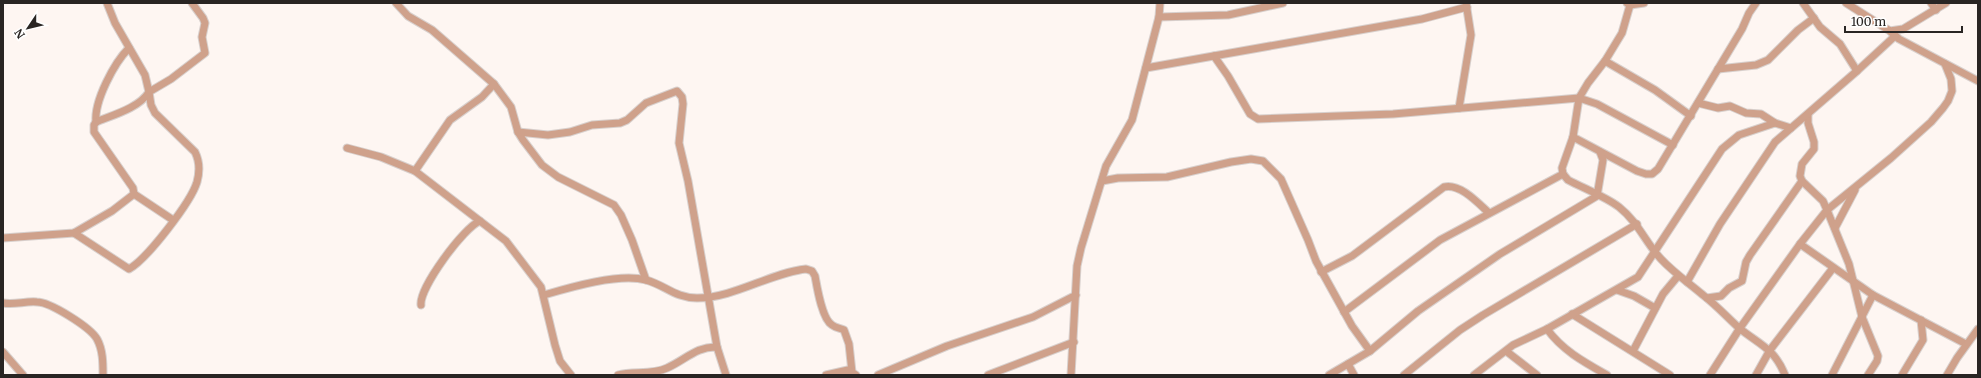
<svg xmlns="http://www.w3.org/2000/svg" width="1981" height="378" viewBox="0 0 1981 378" font-family="Merriweather,serif">
<style>
.lines{fill:none;stroke-linecap:round;stroke-linejoin:round}
.minor-casing{stroke:#d8d0cd;stroke-width:9}
.minor{stroke:#cfa18b;stroke-width:7}
</style>
<rect width="100%" height="100%" fill="#fef6f2"/>
<g class="lines">
<!-- minor casing -->
<g class="minor-casing">
<g id="minor">
<polyline points="396,3 408,16 432,30 494,84 511,107 518,132 523,140 542,165 558,177 614,205 621,215 632,240 646,280"/>
<polyline points="1627,3 1630,5 1644,3"/>
<polyline points="1803,3 1820,27 1840,44 1857,71"/>
<polyline points="1846,3 1890,31 1903,29 1946,3"/>
<polyline points="1931,3 1936,10"/>
<path d="M1630,5L1622,33L1605,61L1588,83L1579,98L1573,137L1562,168L1563,174L1568,180C1583,188 1606,197 1619,207C1639,223 1645,242 1661,259C1674,273 1689,283 1703,295C1716,305 1727,317 1739,328C1760,345 1774,348 1785,375"/>
<polyline points="1159,17 1228,15 1283,3"/>
<polyline points="1891,32 1899,39 1978,81"/>
<polyline points="1214,56 1228,76 1250,114 1258,119 1393,114 1579,98 1597,104 1673,145"/>
<polyline points="1605,61 1655,90 1691,116"/>
<polyline points="1146,68 1422,19 1467,7"/>
<polyline points="1718,69 1756,65 1768,60 1798,30 1814,18"/>
<polyline points="1698,103 1718,108 1730,106 1746,113 1761,114 1775,123 1791,128"/>
<polyline points="1459,108 1471,35 1466,3"/>
<polyline points="1808,114 1808,123 1814,142 1814,149 1802,164 1800,176 1802,181 1823,201 1827,210 1849,264 1862,317 1878,356 1877,361 1868,375"/>
<path d="M96,122C94,101 114,63 129,48"/>
<polyline points="518,132 548,135 570,132 592,125 620,123 627,120 646,103 677,91 682,97 683,104 679,143 688,181 717,347"/>
<polyline points="1573,137 1637,171 1646,174 1652,174 1658,169 1742,29 1749,13 1756,3"/>
<polyline points="347,148 381,157 415,171 506,241 541,287 555,345 560,361 571,375"/>
<polyline points="415,171 450,120 482,97 494,84"/>
<polyline points="1102,181 1118,178 1167,177 1231,162 1251,159 1263,161 1281,179 1308,240 1316,261 1352,326 1370,351"/>
<polyline points="134,194 173,220"/>
<polyline points="1835,228 1855,190"/>
<path d="M74,233L129,269C147,259 191,202 197,182C200,171 200,162 195,152L155,113L151,105L149,92L171,79L205,53L202,37L205,23L203,18L192,3"/>
<path d="M3,238L74,233L112,211L134,194L133,188L94,132V125L96,122C113,115 139,108 149,92L145,75L115,23L107,3"/>
<polyline points="1800,244 1873,295 1966,344"/>
<path d="M1321,272L1352,256L1444,187C1460,183 1478,203 1489,213"/>
<polyline points="1687,282 1720,224 1775,142 1857,71 1895,36"/>
<polyline points="1617,290 1634,296 1655,308"/>
<path d="M544,295C571,287 619,273 646,280C665,285 675,298 697,298C734,298 770,273 806,269L812,271L815,276C817,287 822,319 832,325C836,328 840,328 844,330L849,344L852,372"/>
<polyline points="1707,298 1721,296 1729,288 1742,281 1746,262 1750,255 1802,181"/>
<path d="M3,303C15,305 25,301 37,302C50,302 90,327 97,339C103,350 103,363 103,375"/>
<path d="M421,305C419,288 464,227 480,221"/>
<polyline points="1344,312 1440,240 1563,174"/>
<polyline points="1572,314 1670,375"/>
<path d="M1547,329C1562,350 1584,362 1607,375"/>
<polyline points="1506,351 1537,375"/>
<polyline points="1633,351 1663,294 1678,276"/>
<polyline points="3,352 23,375"/>
<polyline points="1348,364 1354,375"/>
<path d="M618,375C634,371 652,375 667,368C685,360 697,346 717,347L726,375"/>
<polyline points="826,375 848,370 856,375"/>
<polyline points="878,375 947,346 1033,317 1076,295"/>
<polyline points="988,375 1074,342"/>
<polyline points="1071,375 1077,266 1081,248 1106,166 1132,120 1159,17 1160,3"/>
<polyline points="1329,375 1370,351 1418,311 1500,254 1597,196 1603,160 1600,152"/>
<polyline points="1404,375 1460,330 1483,315 1637,224"/>
<polyline points="1474,375 1513,345 1547,329 1638,277 1722,149 1739,135 1775,123"/>
<polyline points="1710,375 1740,328 1800,244 1827,210 1891,158 1931,122 1943,108 1948,101 1952,91 1951,79 1945,64"/>
<polyline points="1756,375 1770,350 1833,268"/>
<polyline points="1832,375 1873,295"/>
<polyline points="1902,375 1923,340 1921,320"/>
<polyline points="1947,375 1957,358 1978,329"/>
</g>
</g>
<!-- minor -->
<use href="#minor" class="minor"/>
</g>
<!-- border -->
<rect width="1981" height="378" fill="none" stroke="#292523" stroke-width="8"/>
<!-- north arrow -->
<g transform="translate(28 28) rotate(235)" stroke="#ffffff" stroke-width="3" paint-order="stroke">
<path d="M0-3L7 15L0 10L-7 15Z" fill="#292523"/>
<text y="-6" font-size="11" font-weight="bold" text-anchor="middle" fill="#292523">N</text>
</g>
<!-- scale -->
<path d="M1845 26v6h117v-6" fill="none" stroke="#292523" stroke-width="2"/>
<text x="1851" y="26" font-size="12" fill="#292523" stroke="#ffffff" stroke-width="3" paint-order="stroke">100 m</text>
</svg>
